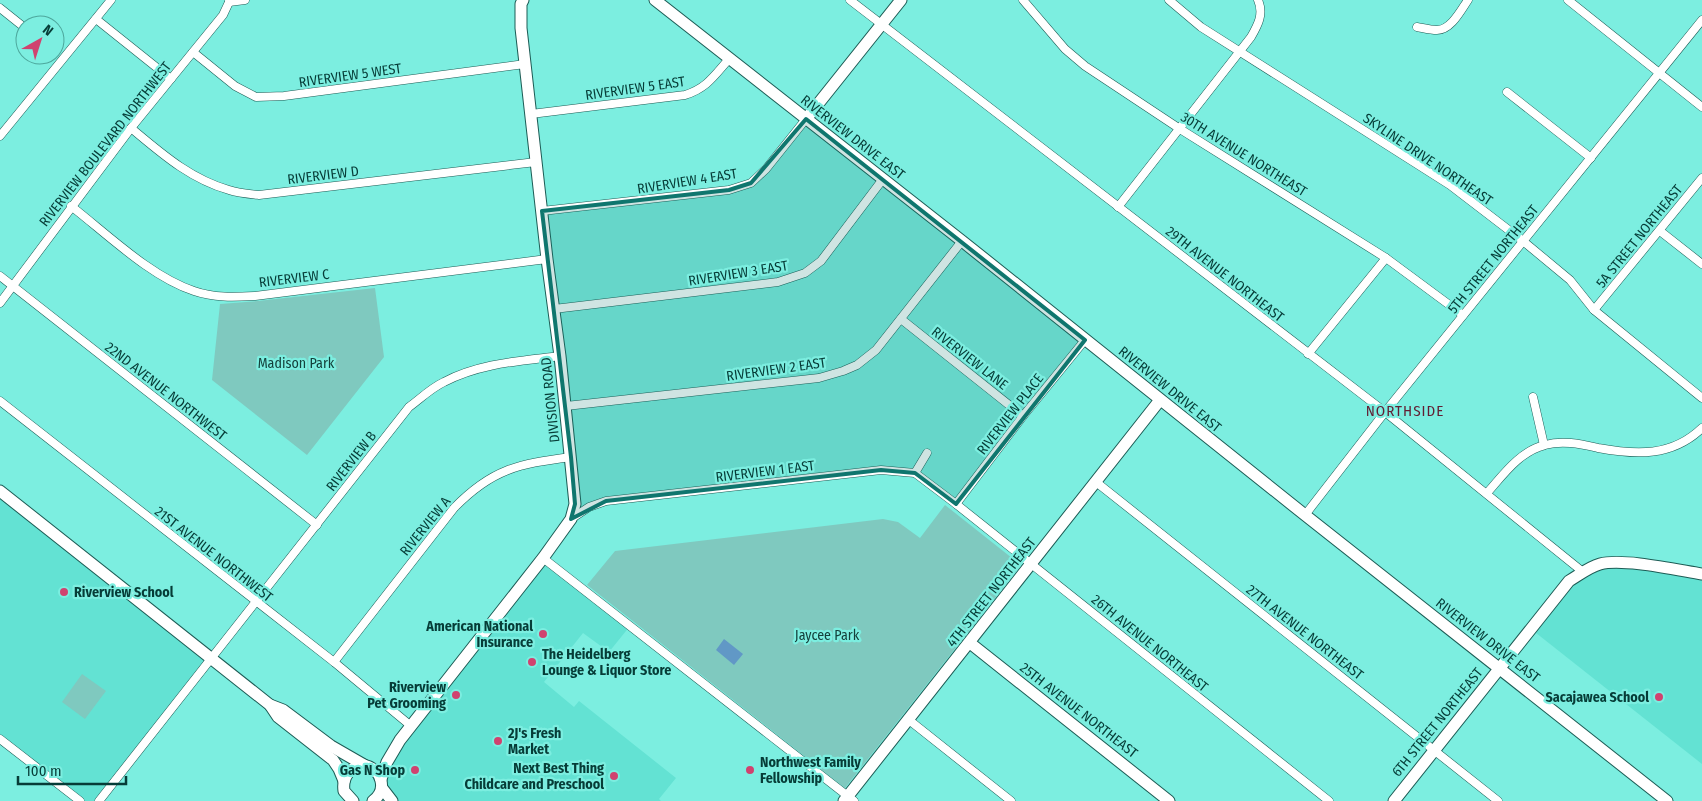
<svg xmlns="http://www.w3.org/2000/svg" width="1702" height="801" viewBox="0 0 1702 801" font-family="'Fira Sans Condensed',sans-serif">
<style>
.built{fill:#63e2d3}
.green{fill:#7fc9bf}
.water{fill:#6198c6}
.lines{fill:none;stroke-linecap:round;stroke-linejoin:round}
.street-casing{stroke:#1d5c55;stroke-width:9}
.secondary-casing{stroke:#1d5c55;stroke-width:13}
.street{stroke:#fff;stroke-width:8}
.secondary{stroke:#fff;stroke-width:11}
.marked{fill:#0f766e;fill-opacity:0.2;stroke:#0f766e;stroke-width:4;stroke-linejoin:round}
.poi-dot{fill:#d0426f;stroke:#7ceee0;stroke-width:2}
.labels{text-anchor:middle;stroke-width:4.5;stroke-linejoin:round;paint-order:stroke}
.street-label{font-size:14px;fill:#063c37;stroke:#7ceee0}
.park-label{font-size:14px;fill:#15403b;stroke:#7ceee0}
.poi-label{font-size:14px;font-weight:bold;fill:#063c37;stroke:#7ceee0;text-anchor:end}
.neighbourhood-label{font-size:15px;letter-spacing:1px;fill:#621e33;stroke:#7ceee0}
</style>
<rect width="100%" height="100%" fill="#7ceee0"/>
<!-- built -->
<g class="built">
<polygon points="0,491 212,658 99,801 80,801 0,738"/>
<polygon points="543,558 630,626 609,652 583,633 544,682 574,707 579,701 676,778 659,799 661,801 392,801 382,788 387,762"/>
<polygon points="1600,564 1702,575 1702,764 1531,629 1569,581"/>
</g>
<!-- green -->
<g class="green">
<polygon points="375,288 384,357 307,455 212,380 220,304 258,301"/>
<polygon points="945,505 1017,562 1018,569 845,788 587,585 615,551 883,519 898,522 920,538"/>
<polygon points="82,674 106,691 85,719 62,702"/>
</g>
<!-- water -->
<polygon class="water" points="724,639 743,654 734,665 716,650"/>
<g class="lines">
<!-- street casing -->
<g class="street-casing">
<g id="street">
<polyline points="850,0 1385,412 1583,572"/>
<polyline points="1023,0 1065,49 1085,66 1180,129 1386,258 1463,315"/>
<polyline points="1169,0 1201,27 1450,185 1523,241 1570,280 1594,310 1702,398"/>
<polyline points="1568,0 1702,107"/>
<polyline points="229,2 245,0"/>
<polyline points="0,8 25,28"/>
<polyline points="96,19 171,79"/>
<path d="M1417,27C1423,28 1430,30 1437,30C1451,30 1461,10 1468,0"/>
<polyline points="193,52 235,86 256,97 284,96 525,64"/>
<polyline points="1507,92 1591,158"/>
<path d="M531,114L685,95C707,88 714,76 729,59"/>
<path d="M131,128C161,153 190,179 229,190C238,193 249,194 259,195L536,162"/>
<polyline points="0,136 111,0"/>
<path d="M71,206C107,234 151,277 194,291C214,298 234,297 255,296L547,259"/>
<path d="M1118,207L1251,37C1258,25 1264,14 1258,0"/>
<polyline points="542,211 729,190 751,183 766,169 806,119"/>
<polyline points="1660,231 1702,264"/>
<polyline points="0,276 317,525"/>
<polyline points="0,303 131,128 223,15 230,0"/>
<polyline points="554,309 778,282 805,273 821,261 883,179"/>
<polyline points="1594,310 1702,178"/>
<polyline points="901,319 1023,416"/>
<polyline points="1308,354 1386,258"/>
<polyline points="1533,397 1544,445"/>
<polyline points="0,401 334,662 411,726"/>
<polyline points="566,406 819,378 843,371 857,365 876,350 962,241"/>
<polyline points="915,473 927,453"/>
<polyline points="1096,482 1498,801"/>
<path d="M1487,493C1503,475 1520,451 1545,445C1563,440 1580,444 1598,448C1636,455 1672,457 1702,428"/>
<polyline points="956,504 1023,416 1085,340"/>
<polyline points="1305,515 1385,412 1702,20"/>
<polyline points="571,519 589,507 606,501 881,470 915,473 956,504 1329,801"/>
<polyline points="543,558 854,801"/>
<path d="M334,662L454,508C492,469 518,464 571,457"/>
<polyline points="909,720 1011,801"/>
<polyline points="0,739 80,801"/>
<path d="M99,801L409,407C420,399 431,388 444,382C480,363 521,361 560,356"/>
</g>
</g>
<!-- secondary casing -->
<g class="secondary-casing">
<g id="secondary">
<polyline points="655,0 962,241 1305,515 1667,801"/>
<polyline points="806,119 901,0"/>
<polyline points="0,491 270,705 278,717 333,760 339,769 344,781"/>
<polyline points="970,643 1169,801"/>
<polyline points="270,705 283,710 331,746 364,765"/>
<polyline points="381,779 387,762 400,740 543,558 571,519 575,504 560,356 547,259 521,28 521,4 523,0"/>
<polyline points="382,788 392,801"/>
<path d="M353,801L344,791C342,777 350,766 364,765C382,769 388,790 373,801"/>
<polyline points="844,801 1160,400"/>
<path d="M1394,801L1569,581C1579,575 1589,567 1600,564C1623,558 1677,570 1702,574"/>
</g>
</g>
<!-- street -->
<use href="#street" class="street"/>
<!-- secondary -->
<use href="#secondary" class="secondary"/>
</g>
<!-- marked area -->
<path class="marked" d="M806,119L1085,340L956,504L915,473L881,470L606,501L571,519L575,504L571,457L542,211L729,190L751,183Z"/>
<!-- markers -->
<g class="poi-dot">
<circle cx="64" cy="592" r="5"/>
<circle cx="543" cy="634" r="5"/>
<circle cx="532" cy="662" r="5"/>
<circle cx="456" cy="695" r="5"/>
<circle cx="1659" cy="697" r="5"/>
<circle cx="498" cy="741" r="5"/>
<circle cx="415" cy="770" r="5"/>
<circle cx="750" cy="770" r="5"/>
<circle cx="614" cy="776" r="5"/>
</g>
<g class="labels">
<!-- street labels -->
<g class="street-label">
<text transform="translate(350 75) rotate(-8)" y="5">RIVERVIEW 5 WEST</text>
<text transform="translate(635 88) rotate(-8)" y="5">RIVERVIEW 5 EAST</text>
<text transform="translate(853 137) rotate(38)" y="5">RIVERVIEW DRIVE EAST</text>
<text transform="translate(105 144) rotate(-52)" y="5">RIVERVIEW BOULEVARD NORTHWEST</text>
<text transform="translate(1244 154) rotate(32)" y="5">30TH AVENUE NORTHEAST</text>
<text transform="translate(1428 159) rotate(34)" y="5">SKYLINE DRIVE NORTHEAST</text>
<text transform="translate(323 175) rotate(-7)" y="5">RIVERVIEW D</text>
<text transform="translate(687 181) rotate(-9)" y="5">RIVERVIEW 4 EAST</text>
<text transform="translate(1639 236) rotate(-51)" y="5">5A STREET NORTHEAST</text>
<text transform="translate(1493 259) rotate(-51)" y="5">5TH STREET NORTHEAST</text>
<text transform="translate(738 273) rotate(-9)" y="5">RIVERVIEW 3 EAST</text>
<text transform="translate(1225 274) rotate(38)" y="5">29TH AVENUE NORTHEAST</text>
<text transform="translate(294 278) rotate(-7)" y="5">RIVERVIEW C</text>
<text transform="translate(970 358) rotate(38)" y="5">RIVERVIEW LANE</text>
<text transform="translate(776 369) rotate(-8)" y="5">RIVERVIEW 2 EAST</text>
<text transform="translate(1170 389) rotate(39)" y="5">RIVERVIEW DRIVE EAST</text>
<text transform="translate(166 391) rotate(38)" y="5">22ND AVENUE NORTHWEST</text>
<text transform="translate(550 400) rotate(-96)" y="5">DIVISION ROAD</text>
<text transform="translate(1010 414) rotate(-52)" y="5">RIVERVIEW PLACE</text>
<text transform="translate(351 461) rotate(-52)" y="5">RIVERVIEW B</text>
<text transform="translate(765 471) rotate(-7)" y="5">RIVERVIEW 1 EAST</text>
<text transform="translate(425 526) rotate(-51)" y="5">RIVERVIEW A</text>
<text transform="translate(214 554) rotate(38)" y="5">21ST AVENUE NORTHWEST</text>
<text transform="translate(991 592) rotate(-52)" y="5">4TH STREET NORTHEAST</text>
<text transform="translate(1305 632) rotate(38)" y="5">27TH AVENUE NORTHEAST</text>
<text transform="translate(1488 640) rotate(38)" y="5">RIVERVIEW DRIVE EAST</text>
<text transform="translate(1150 643) rotate(39)" y="5">26TH AVENUE NORTHEAST</text>
<text transform="translate(1079 710) rotate(38)" y="5">25TH AVENUE NORTHEAST</text>
<text transform="translate(1437 722) rotate(-51)" y="5">6TH STREET NORTHEAST</text>
</g>
<!-- park labels -->
<g class="park-label">
<text x="296" y="368">Madison Park</text>
<text x="827" y="640">Jaycee Park</text>
</g>
<!-- poi labels -->
<g class="poi-label">
<text x="74" y="597" text-anchor="start">Riverview School</text>
<text x="533" y="631">American National<tspan x="533" dy="16">Insurance</tspan></text>
<text x="542" y="659" text-anchor="start">The Heidelberg<tspan x="542" dy="16">Lounge &amp; Liquor Store</tspan></text>
<text x="446" y="692">Riverview<tspan x="446" dy="16">Pet Grooming</tspan></text>
<text x="1649" y="702">Sacajawea School</text>
<text x="508" y="738" text-anchor="start">2J's Fresh<tspan x="508" dy="16">Market</tspan></text>
<text x="760" y="767" text-anchor="start">Northwest Family<tspan x="760" dy="16">Fellowship</tspan></text>
<text x="604" y="773">Next Best Thing<tspan x="604" dy="16">Childcare and Preschool</tspan></text>
<text x="405" y="775">Gas N Shop</text>
</g>
<!-- neighbourhood labels -->
<g class="neighbourhood-label">
<text x="1405" y="416">NORTHSIDE</text>
</g>
</g>
<!-- north arrow -->
<g transform="translate(40 40) rotate(39)"><circle r="24" fill="#7ceee0" stroke="#4da79c"/>
<path d="M0-4L9 19L0 12L-9 19Z" fill="#d0426f"/>
<text y="-8" font-size="14" font-weight="bold" text-anchor="middle" fill="#063c37">N</text>
</g>
<!-- scale -->
<path d="M18 776v8h108v-8" fill="none" stroke="#063c37" stroke-width="2.5"/>
<text x="25" y="776" font-size="15" fill="#063c37" stroke="#7ceee0" stroke-width="4" paint-order="stroke">100 m</text>
</svg>
